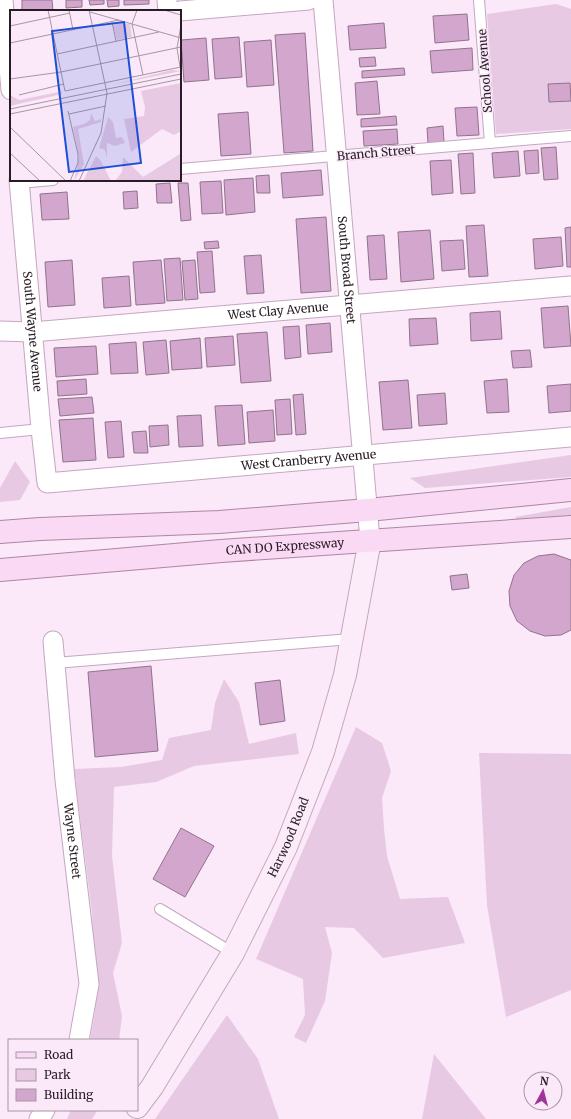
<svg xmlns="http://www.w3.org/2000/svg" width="571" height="1119" viewBox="0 0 571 1119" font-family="Merriweather,serif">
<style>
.green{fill:#e8c9e3}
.building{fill:#d3a6cd;stroke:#90748c}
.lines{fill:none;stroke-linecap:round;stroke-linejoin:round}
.lane-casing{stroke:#c5a7c0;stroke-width:12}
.street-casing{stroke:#c5a7c0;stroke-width:21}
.secondary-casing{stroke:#c5a7c0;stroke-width:24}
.primary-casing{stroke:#ad86a7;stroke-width:24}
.lane{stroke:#fff;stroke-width:10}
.street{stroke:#fff;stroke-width:19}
.secondary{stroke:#fcecfa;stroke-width:22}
.primary{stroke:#f9d9f4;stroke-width:22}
.labels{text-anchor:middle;stroke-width:3;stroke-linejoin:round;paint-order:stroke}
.street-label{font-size:12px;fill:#281c26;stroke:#fbe8f8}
.inset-road{fill:none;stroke:#a796a4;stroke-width:1}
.view{fill:#1d4ed8;fill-opacity:0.15;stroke:#1d4ed8;stroke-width:2}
.inset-edge{fill:none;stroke:#281c26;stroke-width:2}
</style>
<rect width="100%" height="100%" fill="#fbe8f8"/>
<!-- green -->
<g class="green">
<polygon points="556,4 571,9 571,129 496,134 487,14"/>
<polygon points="571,455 571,477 425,488 410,478"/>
<polygon points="15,461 30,482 20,500 0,502 0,488"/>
<polygon points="571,507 571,516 517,520 515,517"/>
<polygon points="224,679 239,702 249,744 296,733 299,754 194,766 156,782 114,787 112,856 122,943 113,973 122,1016 119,1040 90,1040 95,1012 92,913 74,769 121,767 162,760 169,738 211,730 215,703"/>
<polygon points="356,727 382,743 391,771 382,798 384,829 387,856 400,899 448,897 465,943 383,958 354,928 325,927 332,953 325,1001 306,1043 294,1037 305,1015 303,979 256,959"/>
<polygon points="479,753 571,754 571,990 506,1017 487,905"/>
<polygon points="227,1015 258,1059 279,1119 155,1119"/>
<polygon points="434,1054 486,1119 422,1119"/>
<polygon points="71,1110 98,1110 92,1119 67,1119"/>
</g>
<!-- building -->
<g class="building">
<polygon points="22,0 52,0 53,11 22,11"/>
<polygon points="66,0 82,0 82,7 66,8"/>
<polygon points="89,0 104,0 104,4 90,5"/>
<polygon points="107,0 119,0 119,6 108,7"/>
<polygon points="124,0 149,0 149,4 124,5"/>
<polygon points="467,14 469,40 435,43 433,16"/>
<polygon points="384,23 386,48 350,50 348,26"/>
<polygon points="305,33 313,151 284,153 275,35"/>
<polygon points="239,37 242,77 215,79 212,39"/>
<polygon points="206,38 209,80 184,82 181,40"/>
<polygon points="271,40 274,85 247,87 244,42"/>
<polygon points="472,48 473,70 432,73 430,51"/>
<polygon points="375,57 376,66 360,67 359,58"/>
<polygon points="404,68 405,75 362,78 362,71"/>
<polygon points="377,81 380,114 357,115 355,83"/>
<polygon points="570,83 571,101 549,102 548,84"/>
<polygon points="477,107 479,135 457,136 455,108"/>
<polygon points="248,112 251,154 221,156 218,114"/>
<polygon points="396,116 397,125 361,127 361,119"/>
<polygon points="443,126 444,142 428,143 427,128"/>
<polygon points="397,129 398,144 364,146 363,131"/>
<polygon points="556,147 558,179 544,180 541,148"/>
<polygon points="538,150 539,173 526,174 524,151"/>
<polygon points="518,151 520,176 494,178 492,153"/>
<polygon points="473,153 475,193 461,194 458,154"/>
<polygon points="451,160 453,193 432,195 430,161"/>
<polygon points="321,170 323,195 283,198 281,173"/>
<polygon points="269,175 270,193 257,193 256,176"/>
<polygon points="253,178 255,212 226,215 224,180"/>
<polygon points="221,181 223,213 202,214 200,182"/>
<polygon points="170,183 172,203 157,203 156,184"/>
<polygon points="178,183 188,183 191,220 181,221"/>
<polygon points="137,191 138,208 124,209 123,192"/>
<polygon points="67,192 69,219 42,220 40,194"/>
<polygon points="326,217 331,291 301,293 296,219"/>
<polygon points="484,225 488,276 469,277 466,226"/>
<polygon points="571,227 571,267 567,267 565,228"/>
<polygon points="430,230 434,279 401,282 398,232"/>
<polygon points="384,235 387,279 370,280 367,236"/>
<polygon points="561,237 563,266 535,269 533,239"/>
<polygon points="463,240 465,269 442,271 440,241"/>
<polygon points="218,241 219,248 205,249 204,242"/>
<polygon points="212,251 215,292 200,293 197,252"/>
<polygon points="261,255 264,293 247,294 244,256"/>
<polygon points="180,258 183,300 167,301 164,259"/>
<polygon points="72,260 75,305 48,307 45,262"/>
<polygon points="161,260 165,303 136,305 133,262"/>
<polygon points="195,260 198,299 185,300 182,261"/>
<polygon points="129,276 131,306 104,308 102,278"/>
<polygon points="568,306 571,346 544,348 541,308"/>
<polygon points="500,311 502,339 471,341 470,313"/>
<polygon points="436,318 438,344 410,346 409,319"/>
<polygon points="330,323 332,352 308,354 306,325"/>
<polygon points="299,326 301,357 285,359 283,327"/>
<polygon points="267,332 271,381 241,383 237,334"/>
<polygon points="233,336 235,365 207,367 205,338"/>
<polygon points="200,338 202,368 172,370 170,341"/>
<polygon points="166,340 169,373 146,375 143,342"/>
<polygon points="136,342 138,373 111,374 109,344"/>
<polygon points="96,346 98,374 56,377 54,348"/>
<polygon points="530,350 532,367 513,368 511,351"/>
<polygon points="86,379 87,394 58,396 57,381"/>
<polygon points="507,379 509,412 487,413 484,381"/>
<polygon points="408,380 412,428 383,430 379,382"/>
<polygon points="571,384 571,411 549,413 547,386"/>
<polygon points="445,393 447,424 419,426 417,395"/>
<polygon points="303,394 306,434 296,435 293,395"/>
<polygon points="92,397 94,413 60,416 58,399"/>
<polygon points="290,399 292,434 277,435 275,400"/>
<polygon points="242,405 245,444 218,446 215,406"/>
<polygon points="273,410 275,441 249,443 247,412"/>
<polygon points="201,415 203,446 179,447 177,416"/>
<polygon points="93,418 96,460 63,462 59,420"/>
<polygon points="121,421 124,457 108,458 105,422"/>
<polygon points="168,425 169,445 150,447 149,426"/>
<polygon points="146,431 148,453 134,453 132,432"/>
<polygon points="554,554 571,560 571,630 561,635 545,636 530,631 517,621 510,606 509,591 514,575 524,563 538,556"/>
<polygon points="467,574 469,588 452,590 450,576"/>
<polygon points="151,666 158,751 95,757 88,672"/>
<polygon points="280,680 285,721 260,725 255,683"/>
<polygon points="181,828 214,846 185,897 153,879"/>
</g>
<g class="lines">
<!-- lane casing -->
<g class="lane-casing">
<g id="lane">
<polyline points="479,0 490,143"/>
<polyline points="180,169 571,136"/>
<polyline points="19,183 53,180"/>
<polyline points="0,433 41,429"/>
<polyline points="55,663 351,639"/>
<polyline points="160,909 233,953"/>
</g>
</g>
<!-- street casing -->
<g class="street-casing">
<g id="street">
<polyline points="3,0 11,90"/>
<polyline points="167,0 168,11"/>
<path id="s1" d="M323,0L370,540"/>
<polyline points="180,11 309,0"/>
<path id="s2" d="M19,180L41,429L47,483L571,437"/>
<path id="s3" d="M0,331L32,332L571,286"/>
<path id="s4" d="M53,641L65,780L89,984L79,1040"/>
<polyline points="39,1119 45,1110"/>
</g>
</g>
<!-- secondary casing -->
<g class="secondary-casing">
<g id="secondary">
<path id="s5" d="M137,1107L152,1087L233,953L286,847L323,752L345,675L370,540"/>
</g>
</g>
<!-- primary casing -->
<g class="primary-casing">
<g id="primary">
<polyline points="0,532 40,529 219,522 368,510 571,490"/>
<path id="s6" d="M0,570L221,551L571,527"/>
</g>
</g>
<!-- lane -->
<use href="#lane" class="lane"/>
<!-- street -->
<use href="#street" class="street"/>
<!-- secondary -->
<use href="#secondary" class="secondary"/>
<!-- primary -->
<use href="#primary" class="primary"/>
</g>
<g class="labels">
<!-- street labels -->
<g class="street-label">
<text transform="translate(485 71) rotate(-94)" y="4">School Avenue</text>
<text transform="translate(376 153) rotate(-5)" y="4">Branch Street</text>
<text dy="4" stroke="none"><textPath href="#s1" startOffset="271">South Broad Street</textPath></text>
<text dy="4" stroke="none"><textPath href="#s3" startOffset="279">West Clay Avenue</textPath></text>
<text dy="4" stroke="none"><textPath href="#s2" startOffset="152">South Wayne Avenue</textPath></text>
<text dy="4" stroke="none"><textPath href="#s2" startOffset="567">West Cranberry Avenue</textPath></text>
<text dy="4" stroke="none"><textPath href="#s6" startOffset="286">CAN DO Expressway</textPath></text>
<text dy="4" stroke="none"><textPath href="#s5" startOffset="310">Harwood Road</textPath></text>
<text dy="4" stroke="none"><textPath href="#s4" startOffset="201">Wayne Street</textPath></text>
</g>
</g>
<!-- overview -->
<g transform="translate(10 10)">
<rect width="171" height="171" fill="#fbe8f8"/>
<path d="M112,13L120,14L122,27L107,30L103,15ZM162,60L171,61L101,75L121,70ZM171,73V121L164,125L152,119L121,142L114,109L134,106L135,97L131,81ZM51,79L52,84L0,96V85L9,90L49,82ZM81,103L85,111L91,109V112L68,119L74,154L64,171L69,147L63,117L74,114L80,110ZM98,107L103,112L106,128L112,127L115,133L105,136L97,133V148L95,140L89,138ZM170,144L171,171H105L112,162L113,147L133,167ZM86,146L91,151L101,171H73Z" fill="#e8c9e3"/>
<path class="inset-road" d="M38,0L55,81L171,57M59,0L63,20M127,0L122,14L133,65M154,0L171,5M80,2L171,28M102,12L106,31M0,16L60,3M0,33L109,10M47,44L149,22M170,57L167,38L171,15M0,69L51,62L171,37M9,85L54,74M0,99L171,64M58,101L68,144V153L60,171M0,104L171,69M59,104L96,96M0,117L56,171M0,143L30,171M69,171L91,123L97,83L79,0"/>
<path class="view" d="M114,12L131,153L59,162L42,21Z"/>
<rect width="171" height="171" class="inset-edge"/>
</g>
<!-- legend -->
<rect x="8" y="1039" width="130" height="72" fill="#fbe8f8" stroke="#a796a4"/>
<rect x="16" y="1052" width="20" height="6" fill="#f9d9f4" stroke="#a796a4"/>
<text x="44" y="1059" font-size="12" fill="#281c26">Road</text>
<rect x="16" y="1069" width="20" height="12" fill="#e8c9e3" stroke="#a796a4"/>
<text x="44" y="1079" font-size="12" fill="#281c26">Park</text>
<rect x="16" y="1089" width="20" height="12" fill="#d3a6cd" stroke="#a796a4"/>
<text x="44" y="1099" font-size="12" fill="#281c26">Building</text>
<!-- north arrow -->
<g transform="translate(543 1091) rotate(7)"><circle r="19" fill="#fbe8f8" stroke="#a796a4"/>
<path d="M0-3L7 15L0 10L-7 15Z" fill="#9f3596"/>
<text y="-6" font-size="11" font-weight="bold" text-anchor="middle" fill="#281c26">N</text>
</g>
</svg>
